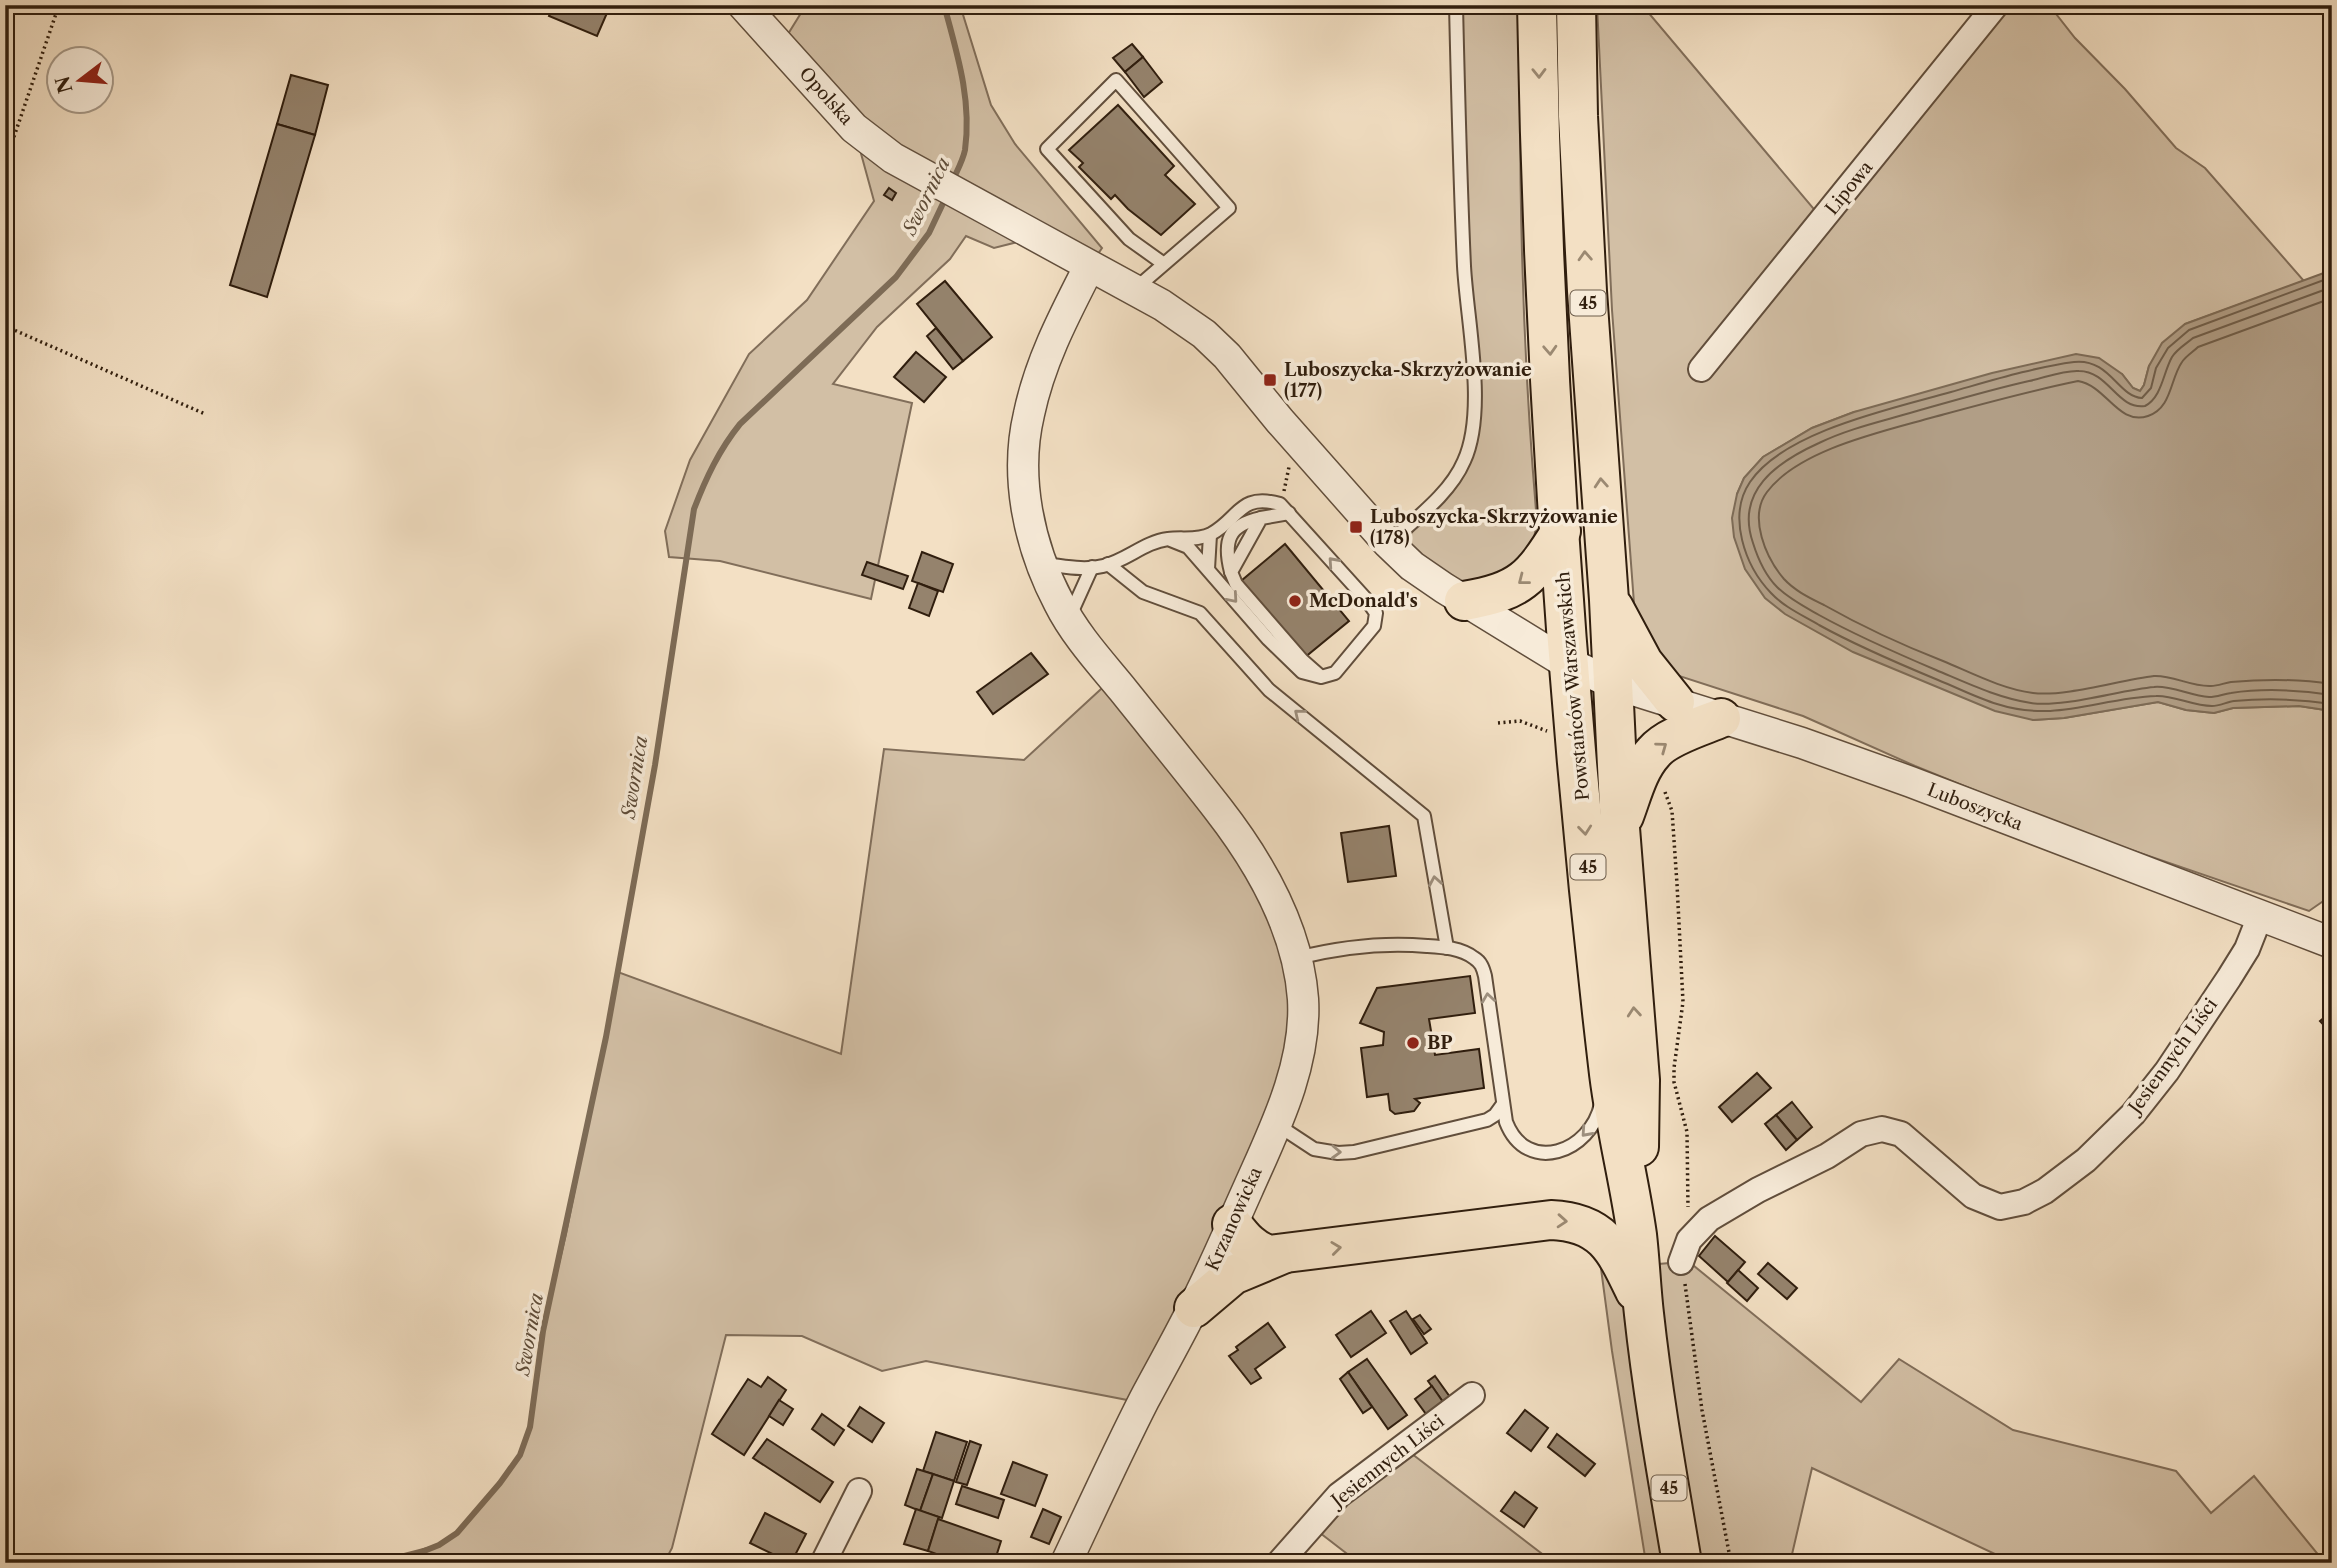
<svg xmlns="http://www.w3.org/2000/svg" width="2337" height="1568" viewBox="0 0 2337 1568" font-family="'Libre Caslon Text',serif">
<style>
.green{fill:#d2bfa5;stroke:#816e5a;stroke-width:2}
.water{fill:#b19e86;stroke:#7d6b56;stroke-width:2}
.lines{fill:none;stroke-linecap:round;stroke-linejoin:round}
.shore{stroke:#705e4a;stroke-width:2}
.stream{stroke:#7d6b56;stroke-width:6}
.building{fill:#95836d;stroke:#301e0e;stroke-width:2}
.service-casing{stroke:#614e3c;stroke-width:16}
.minor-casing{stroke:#614e3c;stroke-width:28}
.tertiary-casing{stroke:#614e3c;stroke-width:33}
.primary-casing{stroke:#301e0e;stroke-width:42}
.path{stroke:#301e0e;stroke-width:3.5;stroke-dasharray:2 3.5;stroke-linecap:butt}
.service{stroke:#f7ebd9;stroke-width:12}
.minor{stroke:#f7ebd9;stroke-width:24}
.tertiary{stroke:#f7ebd9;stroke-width:30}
.primary{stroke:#f3e0c4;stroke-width:38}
.oneway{stroke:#9b8972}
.oneway2{stroke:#9d8f7e}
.poi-dot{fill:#8f2418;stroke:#f7ebd9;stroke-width:2.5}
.labels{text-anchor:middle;stroke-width:7;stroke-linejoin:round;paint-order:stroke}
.shield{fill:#f7ebd9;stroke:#6c5c4b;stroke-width:2}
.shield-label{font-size:16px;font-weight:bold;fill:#301e0e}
.street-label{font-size:18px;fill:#301e0e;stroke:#f7ebd9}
.poi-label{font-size:18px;font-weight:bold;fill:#301e0e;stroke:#f7ebd9;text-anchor:start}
.water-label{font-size:19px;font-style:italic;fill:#5d4b38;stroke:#f7ebd9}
</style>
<rect width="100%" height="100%" fill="#f3e0c4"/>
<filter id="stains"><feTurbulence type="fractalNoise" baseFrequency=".00286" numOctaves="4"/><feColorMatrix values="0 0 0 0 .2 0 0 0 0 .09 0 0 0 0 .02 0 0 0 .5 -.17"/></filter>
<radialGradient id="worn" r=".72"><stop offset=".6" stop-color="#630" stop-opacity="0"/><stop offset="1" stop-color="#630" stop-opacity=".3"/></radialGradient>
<!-- green -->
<g class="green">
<polygon points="806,5 960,5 991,105 1015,144 1102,248 1089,267 1037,237 994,248 966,236 950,259 877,327 833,384 912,403 871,599 720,561 669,557 665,531 690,460 749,354 807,300 874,201 854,128 780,47"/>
<path d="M1456,5H1521C1518,177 1522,350 1537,522L1532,549L1519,567L1467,585L1438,571L1404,542L1453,482L1474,417Z"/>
<polygon points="1597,5 1642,5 1823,220 1996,5 2049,5 2075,38 2125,89 2176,148 2205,168 2304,281 2185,324 2149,366 2144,385 2140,391 2133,388 2122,374 1854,412 1812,428 1763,457 1744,478 1737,494 2033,720 2064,718 2158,702 2186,710 2214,713 2233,708 2299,706 2332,711 2332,895 2309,911 2111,843 2105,843 1915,766 1803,716 1676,675 1636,630 1612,310"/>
<polygon points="1113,678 1254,859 1303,1024 1143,1403 926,1361 882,1371 802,1336 726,1335 672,1548 664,1563 369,1563 439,1545 457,1533 500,1483 520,1455 530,1427 543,1331 566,1234 618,972 841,1054 884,749 1024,760"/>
<polygon points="1596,1231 1624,1267 1681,1262 1683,1257 1861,1402 1899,1359 2013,1430 2176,1471 2211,1513 2254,1476 2325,1563 2014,1563 1812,1468 1790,1563 1646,1563 1612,1351"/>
<polygon points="1403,1447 1554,1563 1359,1563 1311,1526"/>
</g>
<!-- water -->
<polygon class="water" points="2332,270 2332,711 2299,706 2233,708 2214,713 2186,710 2158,702 2064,718 2033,720 1995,711 1853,652 1785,614 1765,598 1745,569 1734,537 1732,518 1737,494 1744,478 1763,457 1812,428 1854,412 1992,373 2076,354 2099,358 2122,374 2133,388 2140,391 2144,385 2149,366 2162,343 2185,324"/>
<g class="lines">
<!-- shore -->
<g class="shore">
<path d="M2332,277L2189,330L2168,348L2156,368L2151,388L2142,398C2118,397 2110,358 2074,362C2035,367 1990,381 1951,392C1895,408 1784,431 1750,482C1727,516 1745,566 1771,593C1784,607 1802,615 1819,625C1857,646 1897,663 1938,680C1958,688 1977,698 1997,704C2056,723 2099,698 2156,696C2173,695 2193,706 2212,706C2219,706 2227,702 2234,701C2267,698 2299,699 2332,704"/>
<path d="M2332,287L2193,338C2186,344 2177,349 2172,357C2163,373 2162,397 2145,406C2117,410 2109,371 2079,371C2063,370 2044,378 2029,381C1989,390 1949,402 1910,413C1879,422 1848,429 1819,443C1777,462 1735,491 1753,543C1758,559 1765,575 1777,587C1789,599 1805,607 1819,615C1857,636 1896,653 1936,670C1967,683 1998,698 2031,703C2063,708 2120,690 2154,687C2170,685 2191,696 2209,697C2217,697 2223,694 2231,693C2264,688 2299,690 2332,695"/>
<path d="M2332,298L2198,347C2193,352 2186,356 2182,362C2170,379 2172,408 2148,416C2118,426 2107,386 2078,381C2029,391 1982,404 1934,417C1885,431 1799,449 1767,492C1748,517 1766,558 1784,579C1795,591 1810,598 1824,605C1863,627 1902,645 1943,661C1972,673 2002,689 2033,693C2065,697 2120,680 2154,676C2173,675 2191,687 2211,686C2218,686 2224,683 2231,682C2265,679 2299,679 2332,684"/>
</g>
<!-- stream -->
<g class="stream">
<path d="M944,5C957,53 972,100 965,150C963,160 957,171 953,180"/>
<path d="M373,1563L409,1557L439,1545L457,1533L500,1483L520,1455L530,1427L543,1331L606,1037L655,765L694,509C706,478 719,450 740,424L896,277L929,233L946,197"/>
</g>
</g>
<!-- building -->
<g class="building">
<polygon points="447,5 470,5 467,13"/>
<polygon points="554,5 588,5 607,13 597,36 549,16"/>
<polygon points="1132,44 1143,57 1125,72 1113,58"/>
<polygon points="1143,57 1162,82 1144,97 1125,72"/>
<polygon points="291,75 328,85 315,135 277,124"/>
<polygon points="1118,105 1174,166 1165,175 1195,204 1161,235 1128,209 1115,195 1111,199 1079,167 1083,163 1069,150"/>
<polygon points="277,124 315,135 267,297 230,285"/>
<polygon points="889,188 896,193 892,200 884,195"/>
<polygon points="945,281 992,337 963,361 917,304"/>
<polygon points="936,328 963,361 953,369 927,336"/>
<polygon points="916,352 946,377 924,402 894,377"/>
<polygon points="1285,544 1349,621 1304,658 1241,581"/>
<polygon points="922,552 953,564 943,592 912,581"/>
<polygon points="867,562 908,576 903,589 862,575"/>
<polygon points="918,583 938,591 929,616 909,608"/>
<polygon points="1031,653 1048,674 993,714 977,692"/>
<polygon points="1389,826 1396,876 1348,882 1341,833"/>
<polygon points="1470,976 1475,1013 1429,1019 1435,1055 1479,1049 1484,1088 1415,1099 1420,1103 1414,1111 1395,1114 1390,1110 1388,1094 1367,1097 1361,1048 1383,1045 1384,1032 1360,1023 1377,988"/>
<polygon points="2332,1011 2332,1034 2320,1021"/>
<polygon points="1757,1073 1771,1088 1732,1122 1719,1107"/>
<polygon points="1792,1102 1812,1127 1797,1140 1776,1115"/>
<polygon points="1776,1115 1797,1140 1786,1150 1765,1124"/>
<polygon points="1715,1236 1745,1262 1728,1282 1699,1256"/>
<polygon points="1768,1263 1797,1288 1787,1299 1758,1274"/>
<polygon points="1738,1270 1758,1288 1747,1301 1727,1283"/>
<polygon points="1371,1311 1386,1333 1351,1357 1336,1335"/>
<polygon points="1406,1311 1427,1343 1411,1354 1390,1321"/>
<polygon points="1420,1315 1431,1329 1424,1334 1413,1319"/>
<polygon points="1268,1323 1285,1347 1255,1369 1261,1378 1251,1384 1229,1356 1238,1350 1236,1347"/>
<polygon points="1367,1359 1407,1415 1388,1429 1348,1372"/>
<polygon points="1348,1372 1372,1407 1363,1413 1340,1379"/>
<polygon points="1435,1376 1450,1397 1443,1402 1428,1381"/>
<polygon points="768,1377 786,1390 744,1455 712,1434 748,1379 761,1387"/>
<polygon points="1432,1386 1443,1402 1426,1414 1415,1399"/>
<polygon points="779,1400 793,1409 783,1425 769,1416"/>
<polygon points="860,1407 884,1423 872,1442 848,1426"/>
<polygon points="1525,1410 1548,1428 1531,1451 1507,1433"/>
<polygon points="822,1414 844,1430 834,1445 812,1429"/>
<polygon points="936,1432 967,1442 954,1481 923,1471"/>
<polygon points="1557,1434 1595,1464 1585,1476 1548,1447"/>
<polygon points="767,1439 833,1482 820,1502 753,1458"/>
<polygon points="970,1441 981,1445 967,1485 956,1482"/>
<polygon points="1013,1462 1047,1475 1035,1506 1001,1494"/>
<polygon points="917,1469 933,1474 920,1511 905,1505"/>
<polygon points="933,1474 954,1481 942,1518 920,1511"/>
<polygon points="962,1486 1004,1500 998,1518 956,1504"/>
<polygon points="1515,1492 1537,1508 1524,1527 1501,1511"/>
<polygon points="916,1509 939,1517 928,1551 904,1544"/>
<polygon points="1043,1509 1061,1517 1049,1544 1031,1537"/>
<polygon points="765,1513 806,1534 791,1563 750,1543"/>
<polygon points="938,1519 1001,1541 994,1563 961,1563 928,1551"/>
</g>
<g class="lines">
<!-- service casing -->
<g class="service-casing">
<g id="service">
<polyline points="1134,290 1229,208 1116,80 1047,149 1129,239 1164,264"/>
<polyline points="1289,513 1261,518 1231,572 1236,584 1302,660 1319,675"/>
<path d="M1389,543C1415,519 1450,494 1464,461C1487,411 1467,322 1464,266C1460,179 1458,92 1456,5"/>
<path d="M1044,564C1064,566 1083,571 1103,566C1126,561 1144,542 1168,539C1182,537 1198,541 1211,534C1240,518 1239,493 1280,504L1366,599L1376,613L1374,626L1335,673L1321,677L1302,672L1268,639L1188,547L1168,539"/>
<polyline points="1108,564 1143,592 1200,613 1269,690 1424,816 1447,948"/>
<polyline points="1208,569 1210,535"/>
<path d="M1231,572C1223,541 1228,525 1261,518"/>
<polyline points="1069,618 1092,567"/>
<path d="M1297,958C1341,947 1382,942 1427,946C1443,947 1461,948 1474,958C1481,962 1483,968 1485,976L1506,1122C1527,1176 1591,1152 1601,1104"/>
<polyline points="1276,1124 1314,1149 1338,1153 1354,1152 1487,1120 1495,1115 1503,1104"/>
</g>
</g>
<!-- minor casing -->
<g class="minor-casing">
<g id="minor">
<polyline points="1701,369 1996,5"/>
<polyline points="1681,1262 1689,1240 1709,1219 1758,1190 1827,1156 1861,1134 1882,1129 1901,1134 1973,1196 2000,1207 2024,1202 2045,1191 2086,1160 2133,1114 2167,1071 2229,978 2247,949 2260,916"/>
<polyline points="823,1563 859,1491"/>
<polyline points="1279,1563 1339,1495 1472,1395"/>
</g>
</g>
<!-- tertiary casing -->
<g class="tertiary-casing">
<g id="tertiary">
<polyline points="743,5 854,128 893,158 1162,305 1204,334 1227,356 1280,421 1388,543 1412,566 1444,588 1558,658 1614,684 1802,743 1911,782 2332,943"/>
<path d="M1066,1563C1092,1508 1117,1453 1144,1400C1160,1370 1177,1340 1192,1310C1212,1272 1229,1231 1247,1191C1273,1132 1307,1066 1303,999C1298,929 1260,863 1218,809C1187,769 1155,730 1123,690C1101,663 1075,635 1059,603C1029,546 1014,477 1029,414C1040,361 1065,314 1089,267"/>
</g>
</g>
<!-- primary casing -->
<g class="primary-casing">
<g id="primary">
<path d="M1537,5C1543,359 1567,714 1608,1065C1614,1122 1629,1178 1637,1235C1640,1261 1641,1288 1644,1314C1653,1397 1668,1480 1682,1563"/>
<polyline points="1576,5 1578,116 1587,291 1609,600 1620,828 1640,1080 1639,1147"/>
<path d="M1464,601C1521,591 1531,579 1561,531"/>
<polyline points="1614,608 1643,662 1675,702"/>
<path d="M1624,816C1632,795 1638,769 1654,752C1667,736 1702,726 1721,718"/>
<path d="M1232,1224C1243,1238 1251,1249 1269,1255L1551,1220C1603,1222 1615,1249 1635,1291"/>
<polyline points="1194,1308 1233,1275 1283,1254"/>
</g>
</g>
<!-- path -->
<g class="path">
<polyline points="5,163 59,5"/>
<polyline points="5,326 205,414"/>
<polyline points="1284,491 1289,467"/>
<polyline points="1498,723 1520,721 1547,731"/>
<polyline points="1665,792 1672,811 1677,884 1683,1002 1674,1068 1674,1082 1687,1132 1688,1207"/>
<polyline points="1685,1284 1702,1410 1731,1563"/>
</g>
<!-- service -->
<use href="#service" class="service"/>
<!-- minor -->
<use href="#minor" class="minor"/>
<!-- tertiary -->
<use href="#tertiary" class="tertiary"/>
<!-- primary -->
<use href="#primary" class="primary"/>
</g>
<!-- one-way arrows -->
<defs><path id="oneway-chevron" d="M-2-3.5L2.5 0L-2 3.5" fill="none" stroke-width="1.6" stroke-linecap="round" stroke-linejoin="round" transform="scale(1.75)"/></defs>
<g class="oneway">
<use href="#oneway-chevron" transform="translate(1539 73) rotate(89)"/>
<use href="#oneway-chevron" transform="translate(1585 256) rotate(-93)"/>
<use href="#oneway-chevron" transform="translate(1550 350) rotate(87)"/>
<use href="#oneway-chevron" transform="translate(1601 483) rotate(-94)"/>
<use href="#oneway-chevron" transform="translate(1523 580) rotate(142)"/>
<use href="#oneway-chevron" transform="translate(1662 747) rotate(-36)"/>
<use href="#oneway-chevron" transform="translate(1585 830) rotate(84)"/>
<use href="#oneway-chevron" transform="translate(1634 1012) rotate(-95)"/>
<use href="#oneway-chevron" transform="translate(1562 1221) rotate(4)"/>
<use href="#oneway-chevron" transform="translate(1336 1248) rotate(-7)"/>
</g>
<g class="oneway2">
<use href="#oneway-chevron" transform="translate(1333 562) rotate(-132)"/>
<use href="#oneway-chevron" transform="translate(1233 598) rotate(49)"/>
<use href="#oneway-chevron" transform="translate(1299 714) rotate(-141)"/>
<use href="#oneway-chevron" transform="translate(1435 881) rotate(-100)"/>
<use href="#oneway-chevron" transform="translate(1488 998) rotate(-98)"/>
<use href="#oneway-chevron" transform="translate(1586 1132) rotate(132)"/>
<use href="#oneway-chevron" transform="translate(1336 1152) rotate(2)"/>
</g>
<!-- markers -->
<g class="poi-dot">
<rect x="1263" y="373" width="14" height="14" rx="3.5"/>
<rect x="1349" y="520" width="14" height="14" rx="3.5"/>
<circle cx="1295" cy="601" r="7"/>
<circle cx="1413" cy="1043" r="7"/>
</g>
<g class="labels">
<!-- shield labels -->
<g class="shield">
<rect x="1570.5" y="290.5" width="35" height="25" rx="5"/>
<rect x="1570.5" y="854.5" width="35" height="25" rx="5"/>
<rect x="1651.5" y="1475.5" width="35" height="25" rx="5"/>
</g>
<g class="shield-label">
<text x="1588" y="309">45</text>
<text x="1588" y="873">45</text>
<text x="1669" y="1494">45</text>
</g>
<!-- street labels -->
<g class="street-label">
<text transform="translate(826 96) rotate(48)" y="6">Opolska</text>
<text transform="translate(1849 188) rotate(-51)" y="6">Lipowa</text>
<text transform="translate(1573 686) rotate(-95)" y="6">Powstańców Warszawskich</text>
<text transform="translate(1975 807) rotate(21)" y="6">Luboszycka</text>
<text transform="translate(2173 1056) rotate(-54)" y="6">Jesiennych Liści</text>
<text transform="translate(1234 1219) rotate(-66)" y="6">Krzanowicka</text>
<text transform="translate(1388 1461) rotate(-38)" y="6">Jesiennych Liści</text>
</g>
<!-- poi labels -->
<g class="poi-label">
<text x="1284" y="376">Luboszycka-Skrzyżowanie<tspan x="1284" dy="21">(177)</tspan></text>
<text x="1370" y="523">Luboszycka-Skrzyżowanie<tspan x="1370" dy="21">(178)</tspan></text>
<text x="1309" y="607">McDonald's</text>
<text x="1427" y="1049">BP</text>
</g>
<!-- water labels -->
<g class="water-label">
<text transform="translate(926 196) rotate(-64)" y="7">Swornica</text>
<text transform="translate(634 777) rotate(-81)" y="7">Swornica</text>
<text transform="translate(529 1334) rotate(-80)" y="7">Swornica</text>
</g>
</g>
<!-- margin -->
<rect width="2337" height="1568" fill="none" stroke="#f3e0c4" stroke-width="28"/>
<rect x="7" y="7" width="2323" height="1554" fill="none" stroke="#301e0e" stroke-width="3.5"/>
<rect x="14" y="14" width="2309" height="1540" fill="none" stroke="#301e0e" stroke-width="2"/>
<!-- north arrow -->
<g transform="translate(80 80) rotate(254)"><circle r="33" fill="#f7ebd9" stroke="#a79988" stroke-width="2"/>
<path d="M0-5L12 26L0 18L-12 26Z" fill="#8f2418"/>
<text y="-10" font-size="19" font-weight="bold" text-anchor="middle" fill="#301e0e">N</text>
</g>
<rect width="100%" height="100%" filter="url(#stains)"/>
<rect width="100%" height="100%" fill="url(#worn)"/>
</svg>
